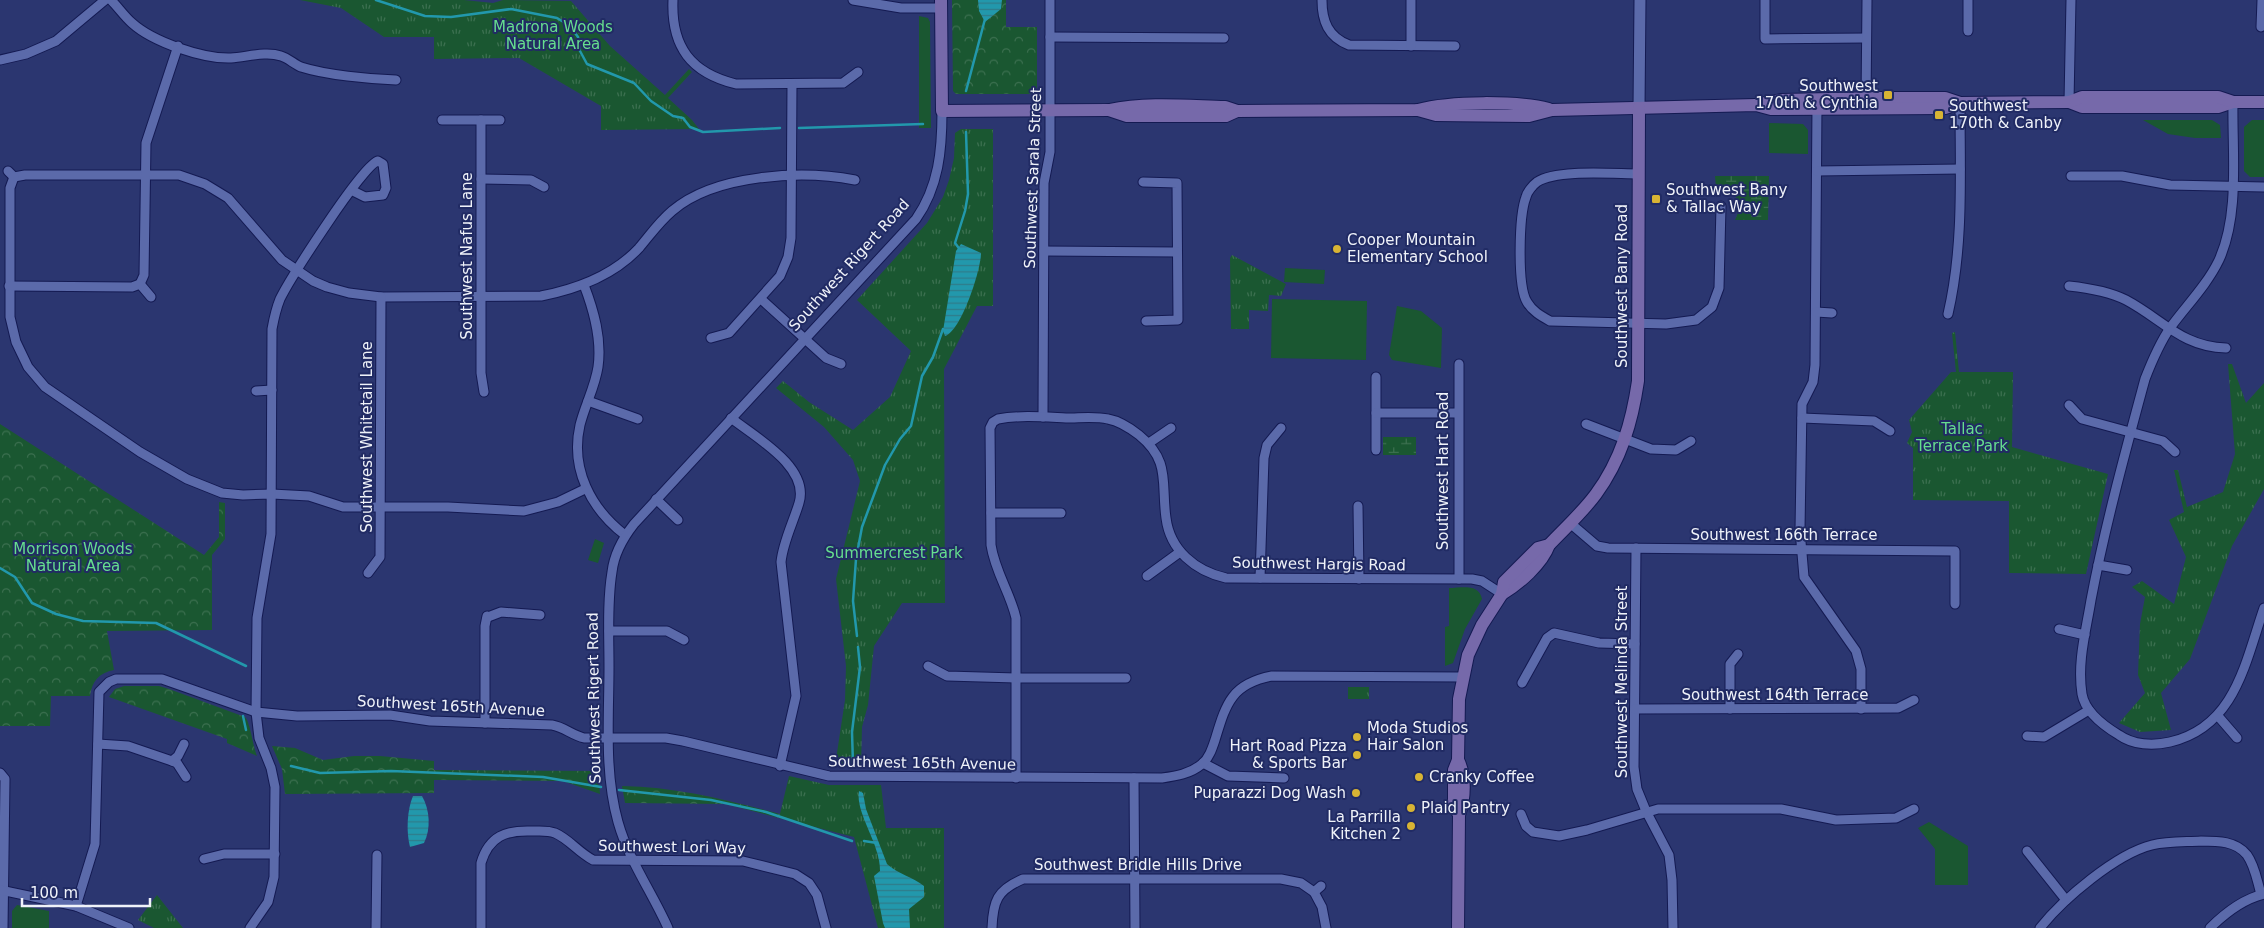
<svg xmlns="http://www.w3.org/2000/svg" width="2264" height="928" viewBox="0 0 2264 928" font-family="'DejaVu Sans',sans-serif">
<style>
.grass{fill:#1a5731}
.forest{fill:url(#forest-crowns)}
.wetland{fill:url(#wetland-marsh)}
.park{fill:url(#park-tufts)}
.water{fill:url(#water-rules)}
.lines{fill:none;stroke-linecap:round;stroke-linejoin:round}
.stream{stroke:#2298ac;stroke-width:2.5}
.minor-casing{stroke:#141a52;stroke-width:11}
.tertiary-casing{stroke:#141a52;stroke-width:13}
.secondary-casing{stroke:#141a52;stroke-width:14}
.minor{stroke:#5b6aaa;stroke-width:9}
.tertiary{stroke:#5b6aaa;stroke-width:11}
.secondary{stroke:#7669aa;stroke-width:12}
.poi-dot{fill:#d8b434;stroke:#212b64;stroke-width:2}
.labels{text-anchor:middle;stroke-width:4;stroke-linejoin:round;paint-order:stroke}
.park-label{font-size:15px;fill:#66de8e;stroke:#212b64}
.poi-label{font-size:15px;fill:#eff2f9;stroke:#212b64;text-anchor:start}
.street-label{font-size:15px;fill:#eff2f9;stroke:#212b64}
</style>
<defs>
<pattern id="forest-crowns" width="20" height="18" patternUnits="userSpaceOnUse" patternTransform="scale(1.25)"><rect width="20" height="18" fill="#1a5731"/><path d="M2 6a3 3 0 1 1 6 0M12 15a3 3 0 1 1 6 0" fill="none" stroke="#3c7050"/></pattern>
<pattern id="wetland-marsh" width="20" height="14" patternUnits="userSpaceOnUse" patternTransform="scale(1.25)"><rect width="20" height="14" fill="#1a5731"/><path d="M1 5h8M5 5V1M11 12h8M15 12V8" fill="none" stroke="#3c7050"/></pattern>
<pattern id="park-tufts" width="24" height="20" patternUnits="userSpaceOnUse" patternTransform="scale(1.25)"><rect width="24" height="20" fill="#1a5731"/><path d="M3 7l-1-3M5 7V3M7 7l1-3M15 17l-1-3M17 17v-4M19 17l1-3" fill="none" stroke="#3c7050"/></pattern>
<pattern id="water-rules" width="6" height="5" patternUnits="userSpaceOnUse" patternTransform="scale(1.25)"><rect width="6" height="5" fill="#2298ac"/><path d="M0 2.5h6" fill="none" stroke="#2f7c8a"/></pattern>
</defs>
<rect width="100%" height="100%" fill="#2b3670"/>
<!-- grass -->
<g class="grass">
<polygon points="919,16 928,18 930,22 931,128 919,128"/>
<polygon points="2143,120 2212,120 2220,125 2221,138 2195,138 2168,134"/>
<polygon points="2252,120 2264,120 2264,177 2250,177 2244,171 2244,127"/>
<polygon points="1769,123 1803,124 1808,130 1808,154 1769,153"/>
<polygon points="1285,268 1325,270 1324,284 1284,282"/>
<polygon points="1272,299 1367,301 1366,360 1271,358"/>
<polygon points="1397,306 1421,311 1442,328 1441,368 1392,360 1389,355"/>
<polygon points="595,539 604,543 598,563 588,560"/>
<path d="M1449,588C1461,588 1479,583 1482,599L1465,629L1453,663L1445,666V627L1449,626Z"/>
<polygon points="1929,822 1968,846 1968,885 1935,885 1935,849 1918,828"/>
<polygon points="17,905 49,911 49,928 12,928 12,911"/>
</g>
<!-- forest -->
<g class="forest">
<polygon points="952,0 1006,0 1006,27 1037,27 1037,87 1033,94 956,94 953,91"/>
<path d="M0,424L204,555L219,537V502L225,503V539L212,555V630L107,631L114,670C99,673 92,681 90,696H51L50,726H0Z"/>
<path d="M124,686H159L169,689L245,717C250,721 253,747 257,756L227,743V739L109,697L115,689Z"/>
<polygon points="272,746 295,748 323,760 354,756 380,756 434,761 434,770 598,771 600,794 563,781 434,780 434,793 285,794 282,769"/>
<path d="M622,786C677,787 727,800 780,814L779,818L726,804L625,803Z"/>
</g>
<!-- wetland -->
<g class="wetland">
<path d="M1715,176H1769L1768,220H1735C1744,204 1735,187 1716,188Z"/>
<rect x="1383" y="437" width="33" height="18"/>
</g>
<!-- park -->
<g class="park">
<polygon points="300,0 464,0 493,3 503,0 571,1 610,46 665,95 689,69 692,72 668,98 692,120 699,129 601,130 601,106 519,58 434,59 434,37 384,37 341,8"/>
<polygon points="961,129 993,129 993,306 977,306 944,369 945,603 902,603 874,646 868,705 862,727 861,766 835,766 845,700 846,666 836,579 860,481 853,460 824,427 776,388 783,381 809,402 853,430 890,397 911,351 857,300 927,223 943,197 949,180 954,158 955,133"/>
<polygon points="1232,255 1286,284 1281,296 1269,295 1268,311 1249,310 1249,329 1231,329 1230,258"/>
<polygon points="1955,332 1959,372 2013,372 2012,447 2108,474 2086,574 2009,573 2009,501 1913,500 1913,448 1907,443 1912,432 1909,420 1951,372 1956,372 1952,333"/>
<polygon points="2228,364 2232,364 2246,403 2264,383 2264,489 2232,546 2190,659 2161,693 2171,730 2140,732 2119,723 2145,693 2138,675 2140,624 2145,597 2132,587 2142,581 2174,604 2186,557 2169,520 2184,512 2174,470 2178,470 2187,507 2223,492 2235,454"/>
<rect x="1348" y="687" width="21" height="12"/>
<polygon points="789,776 829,785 881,785 886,828 944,828 944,928 878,928 854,837 779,818"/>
<polygon points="157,895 183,928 154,928 138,920"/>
</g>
<!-- water -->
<g class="water">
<polygon points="978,0 1002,0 1001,9 985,22 979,11"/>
<path d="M961,244L981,253C981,270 961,331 945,336L943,331L956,251Z"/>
<path d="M859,791L863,793L866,809L887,864C898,874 913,877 924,886V897L909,909L910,928H885L883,923L874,876L880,871C881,845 855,813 859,791Z"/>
<path d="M413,796H422C430,810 431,829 424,843L410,847C406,832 407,810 413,796Z"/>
</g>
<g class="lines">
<!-- stream -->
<g class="stream">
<polyline points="376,0 425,16 451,17 511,9 557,18 570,26 578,37 580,51 587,64 634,83 651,101 673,116 683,118 690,127 703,132 780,128"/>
<polyline points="966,91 985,19"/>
<polyline points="799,128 923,124"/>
<polyline points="961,251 955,243 965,211 968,194 966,132"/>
<polyline points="0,568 15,577 32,603 56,614 83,621 156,623 246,666"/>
<polyline points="857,636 853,601 856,559 862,527 885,465 900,439 911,426 922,376 933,357 943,329"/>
<polyline points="243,716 246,730"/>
<polyline points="853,764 852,732 860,667 858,647"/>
<polyline points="291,766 320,773 391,771 543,777 601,787"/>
<polyline points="619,790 711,800 766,812 852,841"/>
<polyline points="864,841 877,843"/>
</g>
<!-- minor casing -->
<g class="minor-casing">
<g id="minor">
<path d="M111,0C118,7 124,16 132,23C153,42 203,59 231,58C247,57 266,51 281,56C288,58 294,64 301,67C326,75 369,79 396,80"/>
<path d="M673,0C671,47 691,73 736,84L843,83L858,72"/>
<polyline points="853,0 901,8 941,8"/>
<path d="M1322,0C1322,21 1328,37 1349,45L1455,46"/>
<polyline points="1765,0 1765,39 1866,38"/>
<polyline points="2261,27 2262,0"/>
<polyline points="1968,31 1968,0"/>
<polyline points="1050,37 1224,38"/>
<polyline points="1411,46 1411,0"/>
<polyline points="0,60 26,54 56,41 105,0"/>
<polyline points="1866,102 1867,0"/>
<polyline points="2069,102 2071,0"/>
<path d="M2233,102C2232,152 2240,214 2219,260C2207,285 2186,306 2170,328C2159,344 2152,361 2145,379C2125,453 2105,526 2091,600C2086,631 2077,662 2082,694C2085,712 2104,726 2119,735C2133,745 2153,746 2170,742C2235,727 2245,663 2264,608"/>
<polyline points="1817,105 1815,365 1813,382 1802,404 1800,530 1804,577 1856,651 1861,669 1861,709"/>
<polyline points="442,120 500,120"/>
<polyline points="481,120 481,373 484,392"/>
<path d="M8,171L14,177L25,175H179L205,184L228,198L282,260L313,281L327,287L349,293L381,297L541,296C577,289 613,276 639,248C650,235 659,222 672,211C715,174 802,170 855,180"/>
<polyline points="1817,171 1960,169"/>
<path d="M1639,174C1614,174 1557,169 1537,182C1533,185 1527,192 1526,197C1519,215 1517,286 1527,302C1532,311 1541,316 1550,321L1666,324L1696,320L1712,307L1719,288L1721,206"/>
<polyline points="2071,176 2122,176 2170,185 2264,187"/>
<polyline points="14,177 10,188 10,317 16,342 28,367 45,387 140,452 187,479 222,493 243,495 272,494 309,496 343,507 448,507 524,511 558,502 585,489"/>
<polyline points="481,179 531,180 544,187"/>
<polyline points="1143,182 1177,183 1178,320 1146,321"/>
<polyline points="1044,251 1177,252"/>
<polyline points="140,284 144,275 146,143 178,46"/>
<path d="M584,285C594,311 602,339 598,367C595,387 585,405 580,425C570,469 591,509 625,535"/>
<polyline points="9,286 132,287 140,284 151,297"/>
<path d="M2069,286C2088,288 2108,291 2126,300C2162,319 2182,347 2226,348"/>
<polyline points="761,299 826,358 841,364"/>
<polyline points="1816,312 1832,313"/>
<path d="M1948,314C1964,245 1960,173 1960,103"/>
<polyline points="711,338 729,333 780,276 788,257 791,238 792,84"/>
<polyline points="1376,377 1376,450"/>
<polyline points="256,391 272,390"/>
<polyline points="588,401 638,419"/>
<polyline points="2069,405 2082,419 2163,441 2175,452"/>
<polyline points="1376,413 1458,413"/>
<polyline points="1043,417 1044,183 1050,152 1050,0"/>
<path d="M731,418C755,437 810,467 799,503C793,523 783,542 781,562L796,696L780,766"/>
<polyline points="1802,418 1874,421 1890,431"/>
<polyline points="1586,424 1651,449 1676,450 1691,441"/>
<polyline points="1149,443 1171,428"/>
<polyline points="656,499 678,520"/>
<polyline points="1358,506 1359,579"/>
<polyline points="991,513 1061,513"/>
<polyline points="1570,523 1597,546 1608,548 1955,551 1955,604"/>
<polyline points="1636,548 1634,767 1637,789 1646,811 1669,855 1672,880 1673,928"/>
<polyline points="2098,565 2127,570"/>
<polyline points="368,573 380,557 381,297"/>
<polyline points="1147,576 1180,552"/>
<polyline points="1260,578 1264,458 1267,445 1281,428"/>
<polyline points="1459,579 1459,364"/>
<polyline points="488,617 501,612 540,615"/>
<polyline points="2059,629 2085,635"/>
<polyline points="609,631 667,631 684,640"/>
<polyline points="928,666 947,676 1016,678 1126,678"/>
<polyline points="1522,683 1547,638 1554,633 1599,643 1635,644"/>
<polyline points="1635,709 1898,708 1914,700"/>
<polyline points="1730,709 1730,664 1738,654"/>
<polyline points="2218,716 2237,738"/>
<polyline points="485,723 485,626 487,616"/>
<polyline points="2027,736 2044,737 2089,710"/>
<polyline points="98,744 128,746 172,761 177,763 186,777"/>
<polyline points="172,761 178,756 184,744"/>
<polyline points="1203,763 1228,776 1284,778"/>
<polyline points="0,773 5,779 3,928"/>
<path d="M1016,778V618C1010,592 995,572 991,545L990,428L993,422L998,419C1020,415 1044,417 1066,418C1080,418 1095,416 1108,419C1119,421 1130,428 1139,435C1171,461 1161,483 1166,518C1170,550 1195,571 1226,578L1472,579L1482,581L1502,594"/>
<polyline points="1134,778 1135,928"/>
<polyline points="1521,814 1526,826 1533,832 1559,836 1587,830 1658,809 1781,809 1836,820 1896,818 1914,809"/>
<polyline points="2027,851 2066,900"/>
<polyline points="204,859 224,854 275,854"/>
<polyline points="1321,886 1314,892 1322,907 1326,928"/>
<polyline points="0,890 76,906 129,928"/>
<path d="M76,906L95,844L99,692L109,682L116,679H162L256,712L297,716L390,715L430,721L552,725C564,727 572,735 584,738H666L683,741L829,776L1162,778C1176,776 1190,774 1202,764C1209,758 1212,749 1215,740C1226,704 1231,684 1272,676L1462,677"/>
<path d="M250,928L268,902L274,877L275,787L271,768L259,738L256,712L257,618L271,534L272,329C274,318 276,309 280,299C290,279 363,164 378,161L383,164L386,188L383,195L365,197L351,190"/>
<polyline points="376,928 377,855"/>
<path d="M481,928V863C489,836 506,830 532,831C539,831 548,830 555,833C569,839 578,852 593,860L743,861L795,874L809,883L817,895L826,928"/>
<path d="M668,928C652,892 629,861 618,822C604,772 609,718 609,667C609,636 607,602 612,572C614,554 623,538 634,524L916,219C939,186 942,150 942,111"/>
<path d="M992,928C993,901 997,890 1023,879H1281L1301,883L1314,892"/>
<path d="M2040,928C2063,899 2116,854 2152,845C2168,841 2185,842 2201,841C2218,841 2236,841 2247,855C2255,866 2257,881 2261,894"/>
<path d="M2210,928C2225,913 2243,899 2264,894"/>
</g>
</g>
<!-- tertiary casing -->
<g class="tertiary-casing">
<polyline id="tertiary" points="1639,108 1640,0"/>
</g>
<!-- secondary casing -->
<g class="secondary-casing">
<g id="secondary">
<path d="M941,0L942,111L1109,110C1147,102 1187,106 1225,107L1237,111"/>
<polyline points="2069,102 2082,107 2218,107 2233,102"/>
<polyline points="1756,105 1781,100 1882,98 1945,98 1960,103"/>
<path d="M1109,110L1127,116H1226L1237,111L1418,110C1451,101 1516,101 1549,109"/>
<polyline points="1418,110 1436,115 1529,116 1552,110 1756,105 1771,109 1945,108 1960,103 2069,102 2082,97 2218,97 2233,102 2264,102"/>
<path d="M1502,594C1519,584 1542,564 1549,545C1564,529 1582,513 1596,494C1621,460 1632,422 1638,381L1639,108"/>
<path d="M1458,760C1466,776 1465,799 1459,815L1458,928"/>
<polyline points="1459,815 1454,804 1454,770 1458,760 1459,699 1468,655 1482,625 1502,594 1504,582 1538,548 1549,545"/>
</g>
</g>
<!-- minor -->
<use href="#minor" class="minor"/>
<!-- tertiary -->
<use href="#tertiary" class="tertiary"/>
<!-- secondary -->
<use href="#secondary" class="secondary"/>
</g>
<!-- markers -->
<g class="poi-dot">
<rect x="1883" y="90" width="10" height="10" rx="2.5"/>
<rect x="1934" y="110" width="10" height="10" rx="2.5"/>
<rect x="1651" y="194" width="10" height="10" rx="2.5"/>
<circle cx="1337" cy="249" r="5"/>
<circle cx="1357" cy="737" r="5"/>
<circle cx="1357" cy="755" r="5"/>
<circle cx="1419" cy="777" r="5"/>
<circle cx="1356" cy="793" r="5"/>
<circle cx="1411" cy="808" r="5"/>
<circle cx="1411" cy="826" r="5"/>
</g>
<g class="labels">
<!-- park labels -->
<g class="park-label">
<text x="553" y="32">Madrona Woods<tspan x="553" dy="17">Natural Area</tspan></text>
<text x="1962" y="434">Tallac<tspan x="1962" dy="17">Terrace Park</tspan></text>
<text x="73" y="554">Morrison Woods<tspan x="73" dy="17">Natural Area</tspan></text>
<text x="894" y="558">Summercrest Park</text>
</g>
<!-- poi labels -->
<g class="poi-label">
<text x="1878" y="91" text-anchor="end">Southwest<tspan x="1878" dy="17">170th &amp; Cynthia</tspan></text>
<text x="1949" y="111">Southwest<tspan x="1949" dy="17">170th &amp; Canby</tspan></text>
<text x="1666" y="195">Southwest Bany<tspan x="1666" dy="17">&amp; Tallac Way</tspan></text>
<text x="1347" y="245">Cooper Mountain<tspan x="1347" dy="17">Elementary School</tspan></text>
<text x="1367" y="733">Moda Studios<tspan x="1367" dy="17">Hair Salon</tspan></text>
<text x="1347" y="751" text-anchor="end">Hart Road Pizza<tspan x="1347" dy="17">&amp; Sports Bar</tspan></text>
<text x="1429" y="782">Cranky Coffee</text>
<text x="1346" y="798" text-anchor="end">Puparazzi Dog Wash</text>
<text x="1421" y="813">Plaid Pantry</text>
<text x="1401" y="822" text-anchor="end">La Parrilla<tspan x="1401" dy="17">Kitchen 2</tspan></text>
</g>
<!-- street labels -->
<g class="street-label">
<text transform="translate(1033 178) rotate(-88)" y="5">Southwest Sarala Street</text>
<text transform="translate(467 256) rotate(-90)" y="5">Southwest Nafus Lane</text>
<text transform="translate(849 265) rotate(-48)" y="5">Southwest Rigert Road</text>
<text transform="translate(1622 286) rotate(-90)" y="5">Southwest Bany Road</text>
<text transform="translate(367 437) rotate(-90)" y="5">Southwest Whitetail Lane</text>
<text transform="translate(1443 471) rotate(-90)" y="5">Southwest Hart Road</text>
<text x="1784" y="540">Southwest 166th Terrace</text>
<text transform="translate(1319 564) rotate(1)" y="5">Southwest Hargis Road</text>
<text transform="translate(1622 682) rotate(-90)" y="5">Southwest Melinda Street</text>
<text x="1775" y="700">Southwest 164th Terrace</text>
<text transform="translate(594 698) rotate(-91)" y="5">Southwest Rigert Road</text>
<text transform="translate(451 706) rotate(3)" y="5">Southwest 165th Avenue</text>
<text transform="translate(922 763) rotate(1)" y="5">Southwest 165th Avenue</text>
<text transform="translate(672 847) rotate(1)" y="5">Southwest Lori Way</text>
<text x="1138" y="870">Southwest Bridle Hills Drive</text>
</g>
</g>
<!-- scale -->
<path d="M22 898v8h128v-8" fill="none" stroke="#eff2f9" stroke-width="2.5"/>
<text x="30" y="898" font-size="15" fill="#eff2f9" stroke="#212b64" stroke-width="4" paint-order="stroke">100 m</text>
</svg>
